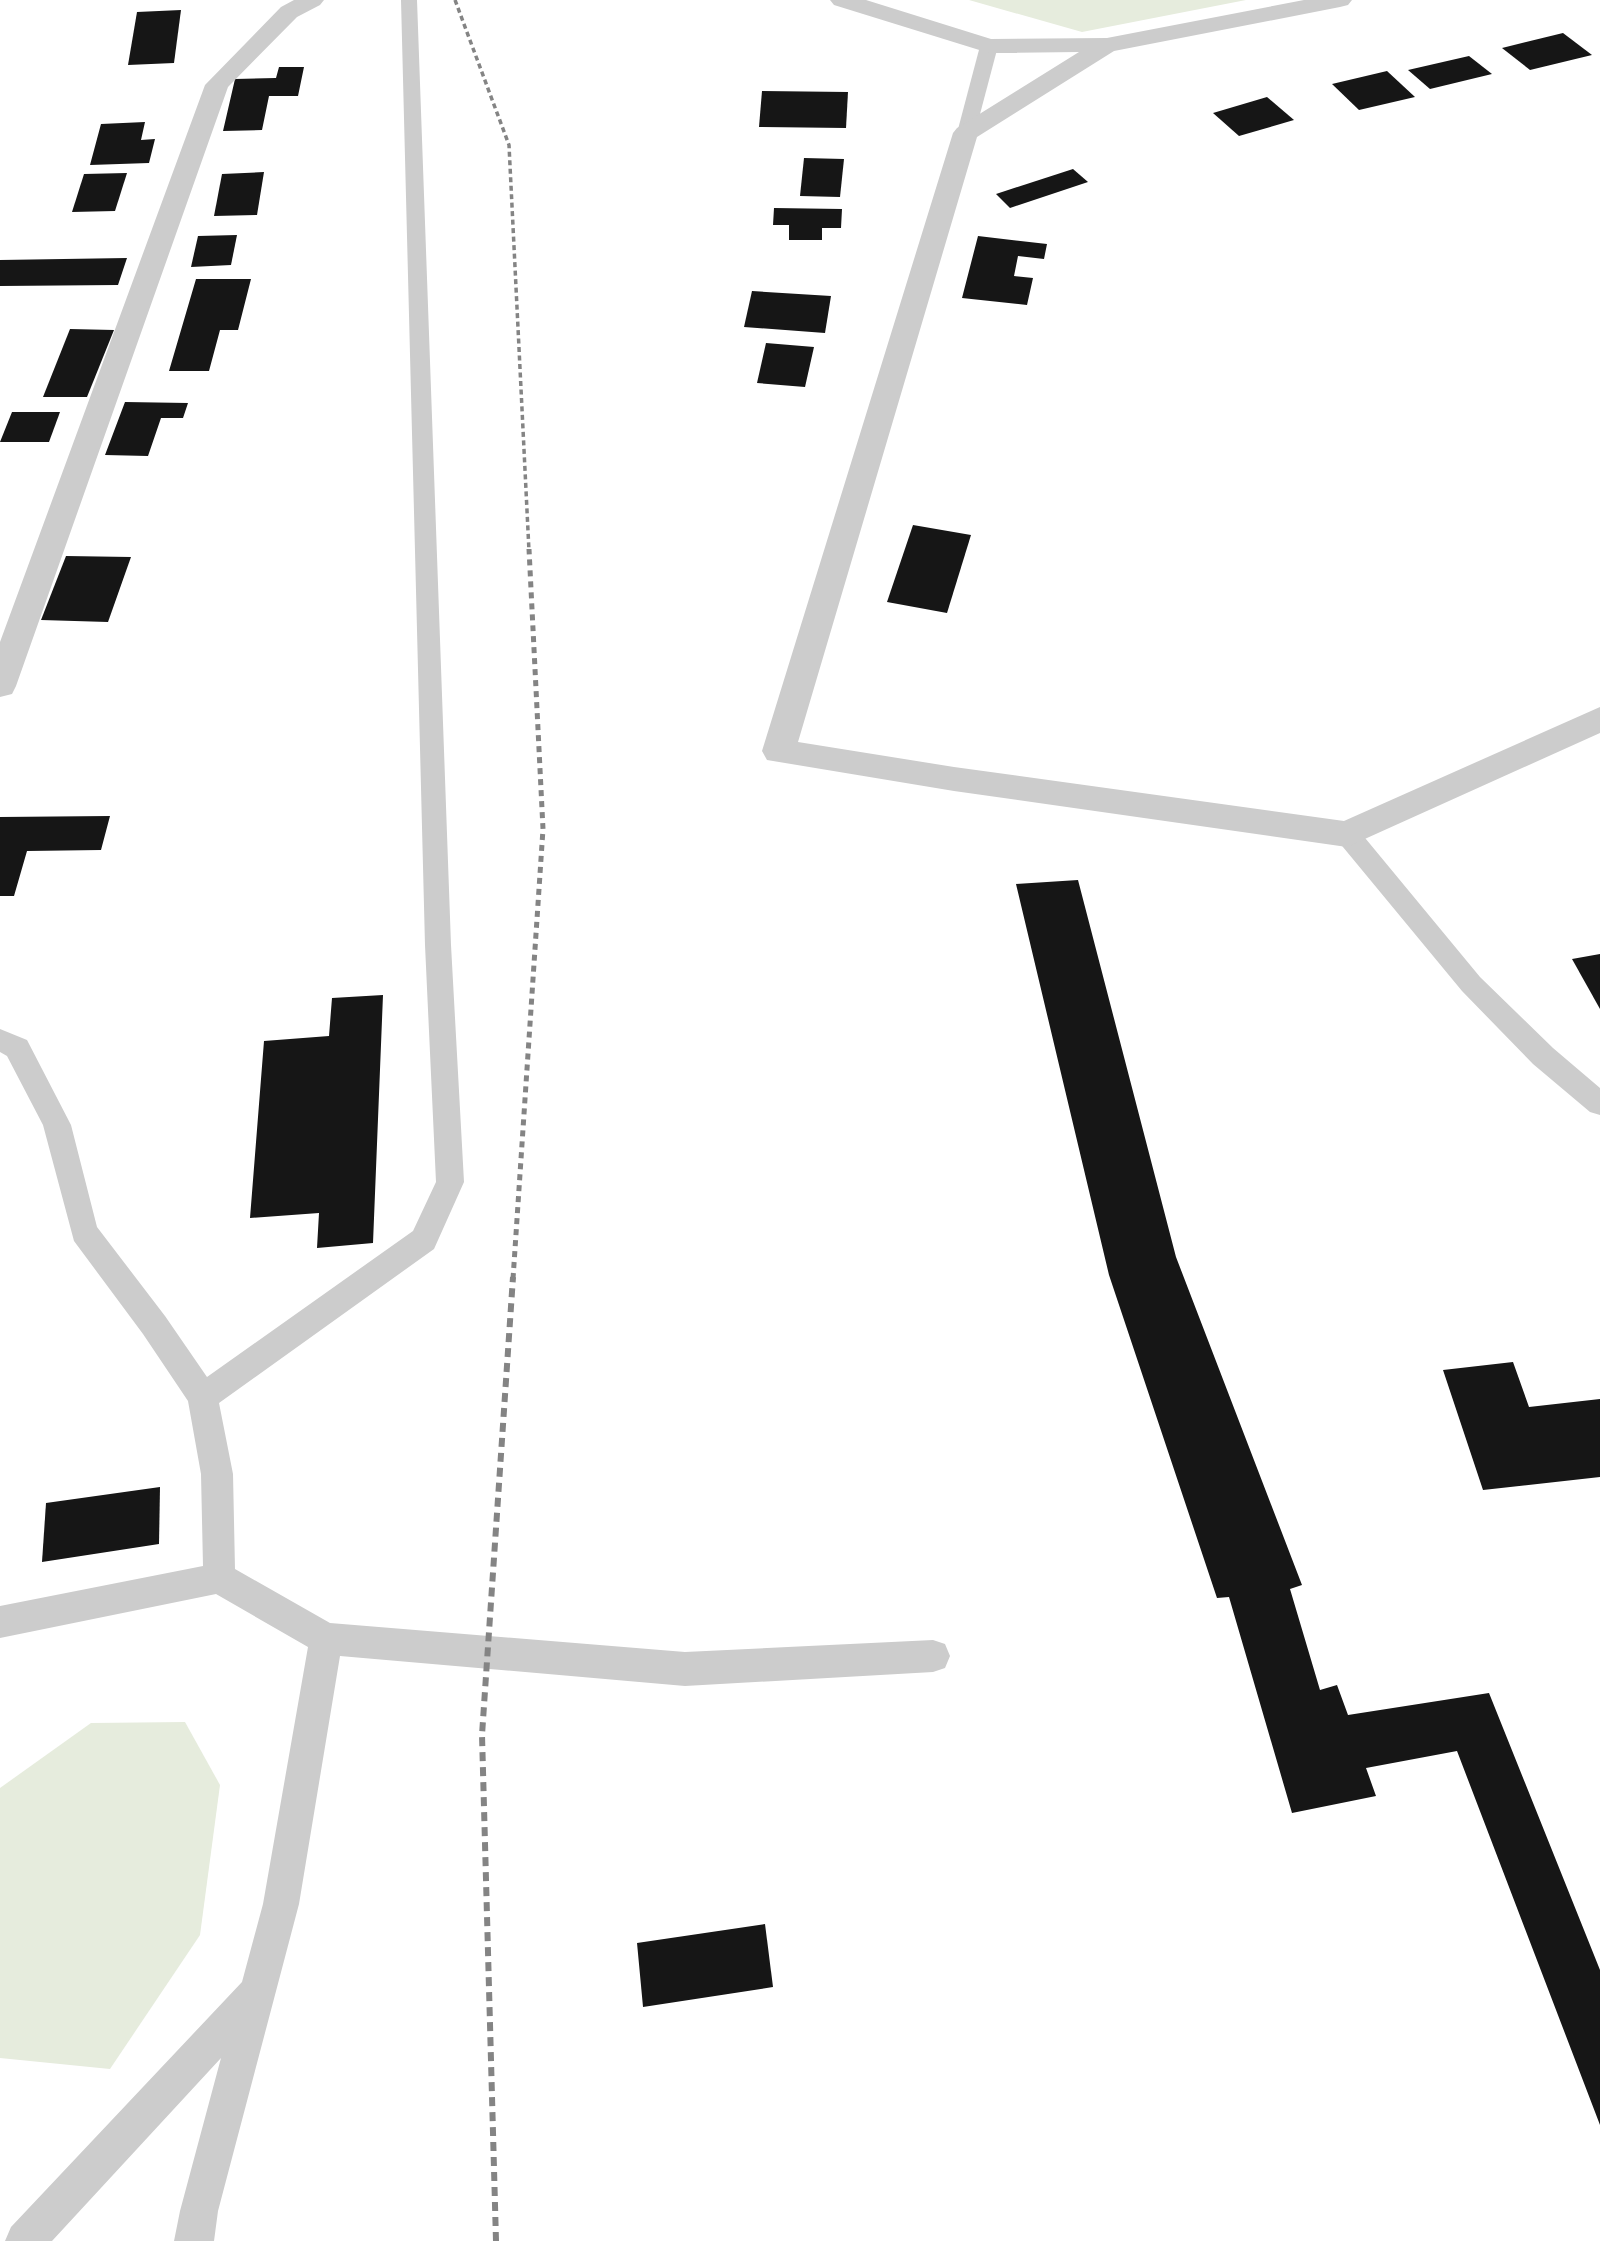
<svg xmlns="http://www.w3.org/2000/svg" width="1600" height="2241" viewBox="0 0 1600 2241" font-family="Helvetica,sans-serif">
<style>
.green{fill:#e6ecdd}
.building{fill:#161616}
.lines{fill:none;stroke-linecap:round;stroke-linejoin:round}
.service{fill:#ccc;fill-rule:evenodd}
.minor{fill:#ccc;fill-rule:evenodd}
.rail-far2{stroke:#848484;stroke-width:3.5;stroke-dasharray:5 3.5;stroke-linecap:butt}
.rail-far1{stroke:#848484;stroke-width:5;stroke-dasharray:6 5;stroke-linecap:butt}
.rail{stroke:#848484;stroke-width:6;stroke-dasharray:9 6;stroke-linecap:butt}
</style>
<rect width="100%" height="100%" fill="#fff"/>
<!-- green -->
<g class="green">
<polygon points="969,0 1246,0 1082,32"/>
<polygon points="185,1722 220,1785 200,1935 110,2069 0,2058 0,1788 91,1723"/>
</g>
<!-- building -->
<g class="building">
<polygon points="181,10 174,63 128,65 137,12"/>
<polygon points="1563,33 1592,55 1530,70 1502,48"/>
<polygon points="1469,56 1492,74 1430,89 1408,70"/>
<polygon points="279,67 304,67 298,96 269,96 262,130 223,131 235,79 276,78"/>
<polygon points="1387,71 1415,97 1359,110 1332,84"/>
<polygon points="762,91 848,92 846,128 759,127"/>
<polygon points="1267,97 1294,120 1239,136 1213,113"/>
<polygon points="145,122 141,140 155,139 149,163 90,165 101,124"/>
<polygon points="804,158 844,159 840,197 800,196"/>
<polygon points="1073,169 1088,182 1010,208 996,194"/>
<polygon points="264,172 257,215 214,216 222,174"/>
<polygon points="127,173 115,211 72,212 84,174"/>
<polygon points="774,208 842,209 841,228 822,228 822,240 789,240 789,225 773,225"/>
<polygon points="237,235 231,265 191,267 198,236"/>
<polygon points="978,236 1047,244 1044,259 1018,256 1014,276 1033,278 1027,305 962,298"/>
<polygon points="127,258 118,285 0,286 0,260"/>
<polygon points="196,279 251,279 238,330 220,330 209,371 169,371"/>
<polygon points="752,291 831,296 825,333 744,327"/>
<polygon points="70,329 114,330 87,397 43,397"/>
<polygon points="766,343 814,347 805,387 757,383"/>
<polygon points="125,402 188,403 183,418 161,418 148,456 105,455"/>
<polygon points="12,412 60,412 49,442 0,442"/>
<polygon points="913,525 971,535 947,613 887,602"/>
<polygon points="66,556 131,557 108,622 41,620"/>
<polygon points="110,816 101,850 27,851 14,896 0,896 0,817"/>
<polygon points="1078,880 1176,1257 1302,1585 1290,1589 1320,1690 1337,1685 1348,1715 1489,1693 1600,1970 1600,2125 1457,1751 1366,1768 1376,1796 1292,1813 1229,1597 1217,1598 1109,1275 1016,884"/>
<polygon points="1600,954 1600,1009 1572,959"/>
<polygon points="383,995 373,1243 317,1248 319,1213 250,1218 264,1041 329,1036 332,998"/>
<polygon points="1513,1362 1529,1407 1600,1399 1600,1477 1483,1490 1443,1370"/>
<polygon points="160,1487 159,1544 42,1562 46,1503"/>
<polygon points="765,1924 773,1987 643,2007 637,1943"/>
</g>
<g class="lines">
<!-- service -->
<g class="service">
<polygon points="401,0 417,0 451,945 464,1182 434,1249 219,1403 233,1474 235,1569 330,1623 685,1652 933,1640 945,1644 950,1656 945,1668 933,1672 685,1686 340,1656 299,1904 218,2211 214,2241 174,2241 180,2211 221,2058 52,2241 5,2241 11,2227 242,1982 263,1904 308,1647 216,1594 0,1638 0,1606 203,1566 201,1474 188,1401 143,1334 74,1241 43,1125 7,1056 0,1052 0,1029 27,1040 71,1125 97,1227 165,1316 207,1377 413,1231 436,1182 425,945"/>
<polygon points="989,41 998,46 975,133 966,138 960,137 957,133 980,46"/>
<polygon points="1347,825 1356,827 1480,977 1553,1048 1600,1088 1600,1115 1590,1112 1533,1064 1462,991 1338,841 1334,834 1338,827"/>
</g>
<!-- minor -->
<g class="minor">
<polygon points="294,0 324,0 320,5 297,17 228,87 16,686 12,694 0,697 0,642 205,85 281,7"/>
<polygon points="830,0 866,0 991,39 1107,38 1304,0 1352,0 1348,5 1340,7 1114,51 977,137 798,742 954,767 1344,821 1600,707 1600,733 1347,847 954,791 767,760 762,751 953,133 957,128 1079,52 989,53 834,5"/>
</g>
<!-- rail-far2 -->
<polyline class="rail-far2" points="455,0 509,145 529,551"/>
<!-- rail-far1 -->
<polyline class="rail-far1" points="513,1279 543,829 529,549"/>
<!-- rail -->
<polyline class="rail" points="496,2241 482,1735 513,1277"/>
</g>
</svg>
